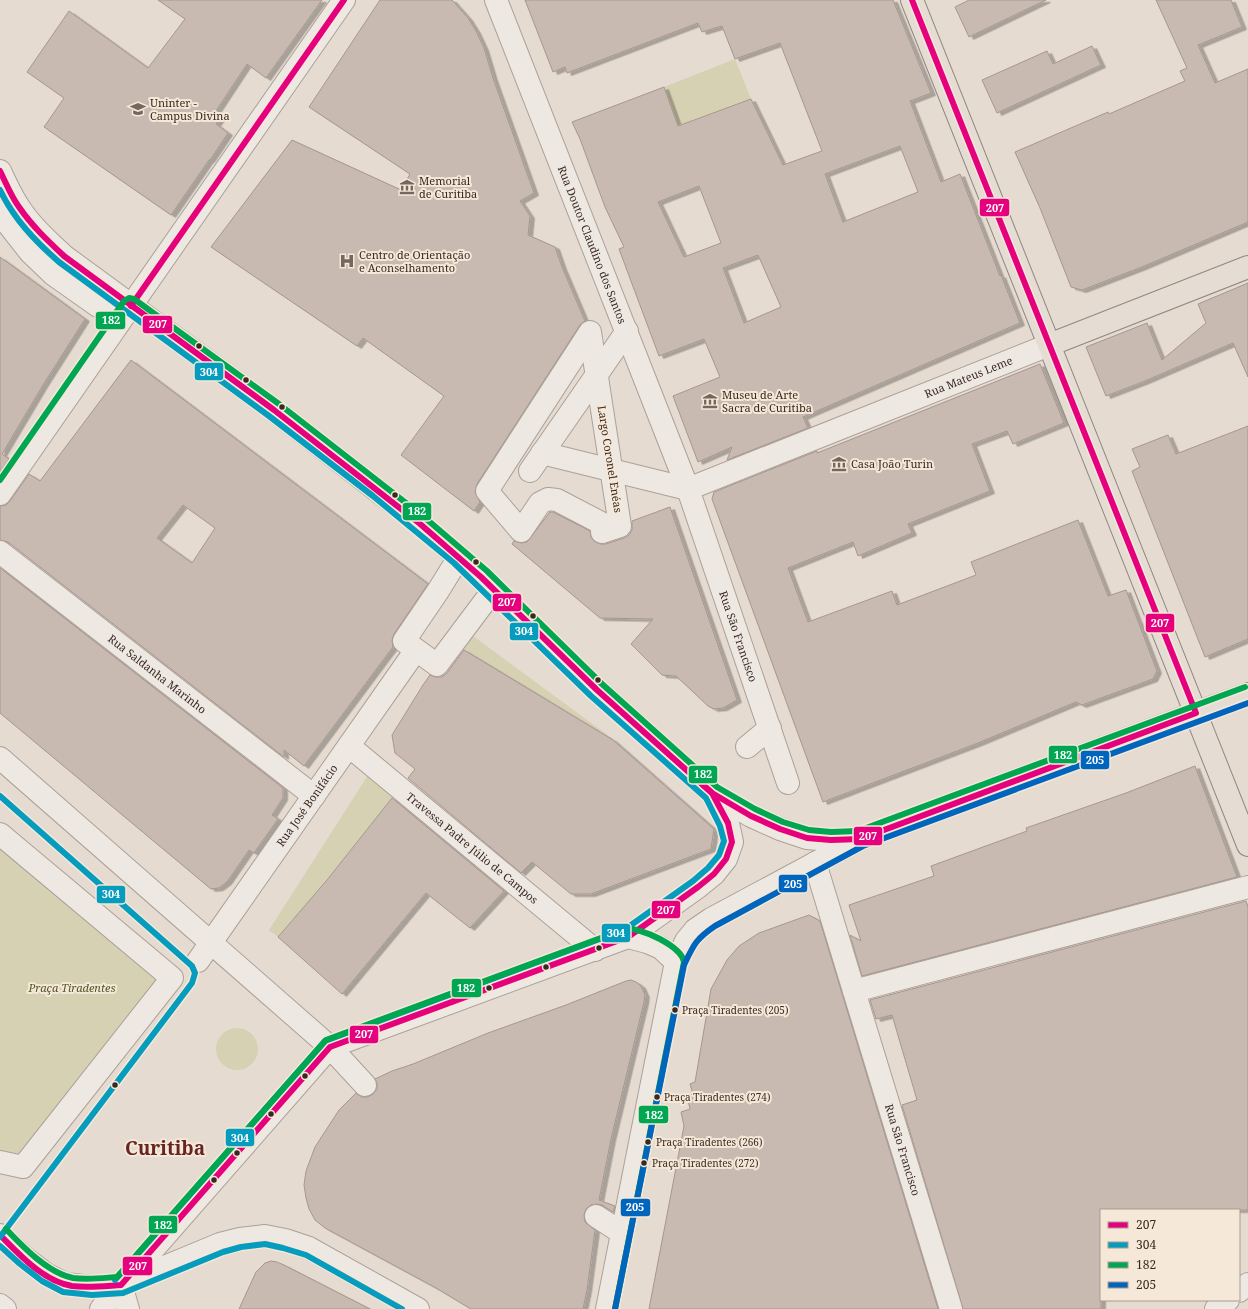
<svg xmlns="http://www.w3.org/2000/svg" width="1248" height="1309" viewBox="0 0 1248 1309" font-family="'Noto Serif',serif">
<style>
.green{fill:#d7d1b3}
.building{fill:#c8b9b1;stroke:#a6978f;fill-rule:evenodd;filter:url(#shadow)}
.lines{fill:none;stroke-linecap:round;stroke-linejoin:round}
.minor-casing{stroke:#aba199;stroke-width:24}
.major-casing{stroke:#908780;stroke-width:24}
.minor{stroke:#eee8e2;stroke-width:22}
.major{stroke:#e5ddd3;stroke-width:22}
.bus-1-casing{stroke:#f5e8d8;stroke-width:9}
.bus-2-casing{stroke:#f5e8d8;stroke-width:9}
.bus-3-casing{stroke:#f5e8d8;stroke-width:9}
.bus-4-casing{stroke:#f5e8d8;stroke-width:9}
.bus-1{stroke:#e5007d;stroke-width:6}
.bus-2{stroke:#069cbd;stroke-width:6}
.bus-3{stroke:#00a651;stroke-width:6}
.bus-4{stroke:#0065bd;stroke-width:6}
.bus-dot{fill:#3a2921;stroke:#f5e8d8;stroke-width:1.5}
.labels{text-anchor:middle;stroke-width:4;stroke-linejoin:round;paint-order:stroke}
.bus-label{font-size:10px;fill:#3a2921;stroke:#f5e8d8;text-anchor:start}
.poi-label{font-size:11px;fill:#3a2921;stroke:#f5e8d8;text-anchor:start}
.street-label{font-size:11px;fill:#3a2921;stroke:#f5e8d8}
.park-label{font-size:11px;font-style:italic;fill:#515528;stroke:#f5e8d8}
.town-label{font-size:19px;font-weight:bold;fill:#652522;stroke:#f5e8d8}
.line-badge{stroke:#f5e8d8;stroke-width:1.5}
.badge-label{font-size:11px;text-anchor:middle;font-weight:bold;fill:#fff}
</style>
<defs>
<filter id="shadow"><feDropShadow dx="4.5" dy="2.5" stdDeviation="0" flood-color="#0004"/></filter>
</defs>
<rect width="100%" height="100%" fill="#e5dbd0"/>
<!-- green -->
<g class="green">
<polygon points="735,59 751,99 639,140 636,131 675,117 664,87"/>
<polygon points="473,636 613,739 452,643"/>
<polygon points="370,772 396,793 327,880 278,937 269,930"/>
<polygon points="0,834 172,978 23,1167 0,1162"/>
<circle cx="237" cy="1049" r="21"/>
</g>
<!-- building -->
<g class="building">
<polygon points="158,0 322,0 266,78 247,64 216,111 222,116 216,124 228,133 210,160 209,160 171,215 44,127 64,98 27,72 69,11 148,68 185,19"/>
<polygon points="380,0 452,0 468,18 476,31 484,48 493,78 534,193 520,201 530,216 528,235 555,247 562,267 585,321 580,325 477,484 475,492 480,502 474,511 401,455 444,396 363,338 357,346 211,247 292,140 401,190 410,174 309,107"/>
<path d="M525,0H893L931,93L910,101L941,182L960,174L1000,276L1001,275L1020,323L803,417L808,428L727,460L732,447L698,462L673,396L720,377L704,339L659,356L619,249L624,247L605,207L580,139L572,122L664,87L678,126L751,99L783,165L822,151L780,43L735,59L722,26L702,32L698,23L567,73L565,67L553,72ZM900,146L918,192L843,222L825,174ZM699,186L721,243L684,257L658,202ZM758,255L781,307L744,323L723,268Z"/>
<polygon points="969,0 1046,0 969,37 955,7"/>
<polygon points="1156,0 1231,0 1242,27 1198,45 1215,83 1248,69 1248,222 1142,267 1082,290 1071,287 1040,208 1015,152 1108,112 1109,114 1185,81 1180,71 1187,68"/>
<polygon points="1092,46 1101,65 997,113 982,80 1047,51 1053,64"/>
<polygon points="0,257 85,319 43,385 2,454 9,459 0,472"/>
<polygon points="1248,283 1248,377 1233,343 1145,381 1106,396 1086,347 1147,323 1162,360 1206,323 1198,304"/>
<path d="M131,360L428,584L394,634L392,640L393,647L304,766L284,750V757L8,542L0,540V506L6,505L10,501L29,474L40,481ZM183,505L215,528L192,563L157,538Z"/>
<polygon points="1040,364 1064,423 1013,444 1007,431 972,444 990,491 908,524 912,533 858,556 853,542 788,568 808,622 892,591 897,605 976,575 971,562 1078,520 1108,596 1126,590 1157,671 1153,679 1082,705 1076,702 978,743 823,802 712,499 714,492 817,451 817,453"/>
<polygon points="1248,426 1248,639 1205,657 1132,471 1140,467 1132,449 1168,435 1176,454"/>
<polygon points="670,507 737,700 723,708 714,709 708,706 676,676 662,675 631,644 653,619 600,618 512,544 514,541 521,543 527,542 550,512 553,512 590,531 591,537 594,541 600,544 606,544 624,538 629,535 632,530 632,521"/>
<polygon points="0,568 283,788 283,798 272,815 278,819 254,853 249,850 227,882 219,888 211,889 0,713"/>
<polygon points="464,650 613,740 714,829 711,849 591,894 571,894 532,862 521,873 408,778 415,769 395,753 392,735 423,685 430,675 436,677 442,677 447,673"/>
<polygon points="1195,766 1237,877 862,976 850,935 861,941 849,905 934,876 931,866 1027,831 1026,828 1126,793"/>
<polygon points="392,798 504,891 470,928 426,893 342,994 278,937 327,880"/>
<polygon points="1246,901 1248,907 1248,1210 1101,1210 1101,1309 963,1309 902,1105 917,1100 892,1015 876,1019 870,1000"/>
<polygon points="809,915 820,921 938,1309 649,1309 684,1126 681,1112 690,1109 687,1096 693,1094 690,1084 695,1082 711,989 727,960 739,946 759,933"/>
<polygon points="631,980 636,982 641,986 645,995 644,1002 611,1139 599,1200 615,1206 613,1212 602,1205 597,1204 591,1205 586,1209 584,1215 585,1222 595,1230 587,1290 583,1309 471,1309 436,1288 325,1228 315,1220 309,1209 306,1198 304,1185 306,1171 315,1147 339,1110 356,1093 362,1097 368,1097 373,1094 377,1089 377,1083 375,1079 392,1071 413,1064 488,1033 566,1005 626,981"/>
<polygon points="271,1261 277,1262 284,1265 370,1309 239,1309 256,1272 265,1263"/>
</g>
<g class="lines">
<!-- minor casing -->
<g class="minor-casing">
<g id="minor">
<path id="s1" d="M496,0L688,489L788,783"/>
<path d="M0,171C7,186 13,200 23,213C34,229 49,242 64,256L274,410L419,523L481,577L597,690L712,793L751,816L780,829L807,838L831,840L860,839"/>
<polyline points="0,211 8,224 30,252 54,275 98,306 131,306"/>
<polygon points="590,332 620,526 602,532 603,524 557,500 548,499 540,503 521,531 487,491"/>
<polyline points="542,453 688,489"/>
<polyline points="530,471 627,331"/>
<path id="s2" d="M688,489L1049,345"/>
<polyline points="0,494 344,0"/>
<path id="s3" d="M0,552L314,796"/>
<polyline points="459,557 438,591 404,641 437,665 494,589"/>
<path id="s4" d="M349,746L595,950"/>
<polyline points="747,747 770,728"/>
<polyline points="0,758 330,1047 365,1085"/>
<polyline points="0,834 172,978 23,1167 0,1162"/>
<path id="s5" d="M815,863L951,1309"/>
<polyline points="628,937 647,942 661,948 676,962"/>
<path id="s6" d="M198,961L416,650"/>
<polyline points="854,991 1248,887"/>
<polyline points="596,1216 622,1233"/>
<polyline points="0,1235 25,1258 46,1274 65,1284 92,1287 121,1285 220,1244 240,1239 265,1236 285,1240 309,1248 418,1309"/>
<polyline points="121,1285 128,1309"/>
<polyline points="1239,1291 1248,1284"/>
<polyline points="0,1305 5,1309"/>
<polyline points="101,1309 330,1047 628,937 698,887 714,874 726,859 732,842 728,823 712,793"/>
<polyline points="607,1309 676,962 686,941 695,930 711,919 860,839 1196,713"/>
<polyline points="1216,1309 1228,1300"/>
</g>
</g>
<!-- major casing -->
<g class="major-casing">
<g id="major">
<polyline points="912,0 1248,845"/>
<polyline points="1049,345 1248,267"/>
<polyline points="1196,713 1248,694"/>
</g>
</g>
<!-- minor -->
<use href="#minor" class="minor"/>
<!-- major -->
<use href="#major" class="major"/>
<!-- bus-1 casing -->
<g class="bus-1-casing">
<g id="bus-1">
<path d="M0,171C6,183 11,196 19,207C32,226 48,241 64,256L274,410L419,523L481,577L597,690L712,793L751,816L780,829L807,838L831,840L860,839L1196,713L912,0"/>
<polyline points="131,306 344,0"/>
<path d="M0,1235C20,1255 43,1281 72,1286C88,1288 105,1286 121,1285L330,1047L628,937L698,887L714,874L726,859L732,842L728,823L712,793L702,784"/>
</g>
</g>
<!-- bus-2 casing -->
<g class="bus-2-casing">
<g id="bus-2">
<path d="M0,190C14,219 35,241 59,262L269,416L373,496L454,563L591,696L706,798L720,826L724,841L719,855L708,868L693,881L624,930L325,1041L115,1280"/>
<polyline points="0,796 192,966 195,973 192,983 0,1237"/>
<polyline points="0,1246 20,1264 42,1281 63,1292 92,1295 123,1293 223,1252 241,1247 265,1244 283,1248 306,1255 402,1309"/>
</g>
</g>
<!-- bus-3 casing -->
<g class="bus-3-casing">
<g id="bus-3">
<polyline points="0,480 124,301 129,298 134,299 279,404 424,517 487,571 602,684 717,787 755,809 783,822 809,830 831,832 858,831 1245,687"/>
<path d="M6,1229C23,1247 48,1273 73,1278C88,1280 103,1278 117,1277L326,1040L625,929C641,927 681,946 684,962L615,1309"/>
</g>
</g>
<!-- bus-4 casing -->
<g class="bus-4-casing">
<path id="bus-4" d="M615,1309L684,965C694,944 696,939 715,926L863,846L1248,703"/>
</g>
<!-- bus-1 -->
<use href="#bus-1" class="bus-1"/>
<!-- bus-2 -->
<use href="#bus-2" class="bus-2"/>
<!-- bus-3 -->
<use href="#bus-3" class="bus-3"/>
<!-- bus-4 -->
<use href="#bus-4" class="bus-4"/>
</g>
<!-- icons -->
<defs>
<g id="university-bare" transform="scale(1.2)"><path d="M0-5L7-2L0 1L-7-2ZM-4 1L0 2.5L4 1V4Q0 6-4 4Z" fill="#76675e" stroke="#f5e8d8" stroke-width="2.5" paint-order="stroke"/></g>
<g id="museum-bare" transform="scale(1.2)"><path d="M0-6L6-3V-2H-6V-3ZM-5-1h2V3h-2ZM-1-1h2V3h-2ZM3-1h2V3H3ZM-6 4H6V6H-6Z" fill="#76675e" stroke="#f5e8d8" stroke-width="2.5" paint-order="stroke"/></g>
<g id="hospital-bare" transform="scale(1.2)"><path d="M-5-5h3v3.5h4V-5h3V5h-3V1.5h-4V5h-3Z" fill="#76675e" stroke="#f5e8d8" stroke-width="2.5" paint-order="stroke"/></g>
</defs>
<g fill-rule="evenodd">
<use href="#university-bare" x="138" y="109"/>
<use href="#museum-bare" x="407" y="187"/>
<use href="#hospital-bare" x="347" y="261"/>
<use href="#museum-bare" x="710" y="401"/>
<use href="#museum-bare" x="839" y="464"/>
</g>
<!-- markers -->
<g class="bus-dot">
<circle cx="199" cy="346" r="3.5"/>
<circle cx="246" cy="380" r="3.5"/>
<circle cx="282" cy="407" r="3.5"/>
<circle cx="395" cy="495" r="3.5"/>
<circle cx="476" cy="562" r="3.5"/>
<circle cx="533" cy="616" r="3.5"/>
<circle cx="598" cy="680" r="3.5"/>
<circle cx="599" cy="948" r="3.5"/>
<circle cx="546" cy="967" r="3.5"/>
<circle cx="489" cy="988" r="3.5"/>
<circle cx="675" cy="1010" r="3.5"/>
<circle cx="305" cy="1076" r="3.5"/>
<circle cx="115" cy="1085" r="3.5"/>
<circle cx="657" cy="1097" r="3.5"/>
<circle cx="271" cy="1114" r="3.5"/>
<circle cx="648" cy="1142" r="3.5"/>
<circle cx="237" cy="1153" r="3.5"/>
<circle cx="644" cy="1163" r="3.5"/>
<circle cx="214" cy="1180" r="3.5"/>
</g>
<g class="labels">
<!-- bus labels -->
<g class="bus-label">
<text x="682" y="1014">Praça Tiradentes (205)</text>
<text x="664" y="1101">Praça Tiradentes (274)</text>
<text x="656" y="1146">Praça Tiradentes (266)</text>
<text x="652" y="1167">Praça Tiradentes (272)</text>
</g>
<!-- poi labels -->
<g class="poi-label">
<text x="150" y="107">Uninter -<tspan x="150" dy="13">Campus Divina</tspan></text>
<text x="419" y="185">Memorial<tspan x="419" dy="13">de Curitiba</tspan></text>
<text x="359" y="259">Centro de Orientação<tspan x="359" dy="13">e Aconselhamento</tspan></text>
<text x="722" y="399">Museu de Arte<tspan x="722" dy="13">Sacra de Curitiba</tspan></text>
<text x="851" y="468">Casa João Turin</text>
</g>
<!-- street labels -->
<g class="street-label">
<text dy="4" stroke="none"><textPath href="#s1" startOffset="263">Rua Doutor Claudino dos Santos</textPath></text>
<text dy="4" stroke="none"><textPath href="#s2" startOffset="302">Rua Mateus Leme</textPath></text>
<text transform="translate(610 459) rotate(81)" y="4">Largo Coronel Enéas</text>
<text dy="4" stroke="none"><textPath href="#s1" startOffset="681">Rua São Francisco</textPath></text>
<text dy="4" stroke="none"><textPath href="#s3" startOffset="199">Rua Saldanha Marinho</textPath></text>
<text dy="4" stroke="none"><textPath href="#s6" startOffset="190">Rua José Bonifácio</textPath></text>
<text dy="4" stroke="none"><textPath href="#s4" startOffset="160">Travessa Padre Júlio de Campos</textPath></text>
<text dy="4" stroke="none"><textPath href="#s5" startOffset="300">Rua São Francisco</textPath></text>
</g>
<!-- park labels -->
<g class="park-label">
<text x="72" y="992">Praça Tiradentes</text>
</g>
<!-- town labels -->
<g class="town-label">
<text x="165" y="1155">Curitiba</text>
</g>
</g>
<g class="line-badge">
<rect x="979" y="198" width="31" height="19" rx="4" fill="#e5007d"/>
<rect x="95" y="311" width="31" height="19" rx="4" fill="#00a651"/>
<rect x="142" y="315" width="31" height="19" rx="4" fill="#e5007d"/>
<rect x="194" y="362" width="30" height="19" rx="4" fill="#069cbd"/>
<rect x="402" y="502" width="30" height="19" rx="4" fill="#00a651"/>
<rect x="492" y="593" width="30" height="19" rx="4" fill="#e5007d"/>
<rect x="1145" y="613" width="30" height="20" rx="4" fill="#e5007d"/>
<rect x="509" y="622" width="30" height="19" rx="4" fill="#069cbd"/>
<rect x="1048" y="745" width="30" height="19" rx="4" fill="#00a651"/>
<rect x="1080" y="750" width="30" height="20" rx="4" fill="#0065bd"/>
<rect x="688" y="765" width="30" height="19" rx="4" fill="#00a651"/>
<rect x="853" y="826" width="30" height="20" rx="4" fill="#e5007d"/>
<rect x="778" y="874" width="30" height="19" rx="4" fill="#0065bd"/>
<rect x="96" y="885" width="30" height="19" rx="4" fill="#069cbd"/>
<rect x="651" y="900" width="30" height="19" rx="4" fill="#e5007d"/>
<rect x="601" y="923" width="30" height="20" rx="4" fill="#069cbd"/>
<rect x="451" y="978" width="31" height="20" rx="4" fill="#00a651"/>
<rect x="349" y="1025" width="30" height="19" rx="4" fill="#e5007d"/>
<rect x="638" y="1105" width="31" height="19" rx="4" fill="#00a651"/>
<rect x="225" y="1128" width="30" height="19" rx="4" fill="#069cbd"/>
<rect x="620" y="1198" width="31" height="19" rx="4" fill="#0065bd"/>
<rect x="148" y="1215" width="30" height="19" rx="4" fill="#00a651"/>
<rect x="122" y="1256" width="31" height="20" rx="4" fill="#e5007d"/>
</g>
<g class="badge-label">
<text x="995" y="212">207</text>
<text x="111" y="324">182</text>
<text x="158" y="328">207</text>
<text x="209" y="376">304</text>
<text x="417" y="515">182</text>
<text x="507" y="606">207</text>
<text x="1160" y="627">207</text>
<text x="524" y="635">304</text>
<text x="1063" y="759">182</text>
<text x="1095" y="764">205</text>
<text x="703" y="778">182</text>
<text x="868" y="840">207</text>
<text x="793" y="888">205</text>
<text x="111" y="898">304</text>
<text x="666" y="914">207</text>
<text x="616" y="937">304</text>
<text x="466" y="992">182</text>
<text x="364" y="1038">207</text>
<text x="654" y="1119">182</text>
<text x="240" y="1142">304</text>
<text x="635" y="1211">205</text>
<text x="163" y="1229">182</text>
<text x="138" y="1270">207</text>
</g>
<!-- legend -->
<rect x="1100" y="1209" width="140" height="92" fill="#f5e8d8" stroke="#aa9c8f"/>
<rect x="1108" y="1222" width="20" height="6" fill="#e5007d" stroke="#aa9c8f"/>
<text x="1136" y="1229" font-size="12" fill="#3a2921">207</text>
<rect x="1108" y="1242" width="20" height="6" fill="#069cbd" stroke="#aa9c8f"/>
<text x="1136" y="1249" font-size="12" fill="#3a2921">304</text>
<rect x="1108" y="1262" width="20" height="6" fill="#00a651" stroke="#aa9c8f"/>
<text x="1136" y="1269" font-size="12" fill="#3a2921">182</text>
<rect x="1108" y="1282" width="20" height="6" fill="#0065bd" stroke="#aa9c8f"/>
<text x="1136" y="1289" font-size="12" fill="#3a2921">205</text>
</svg>
